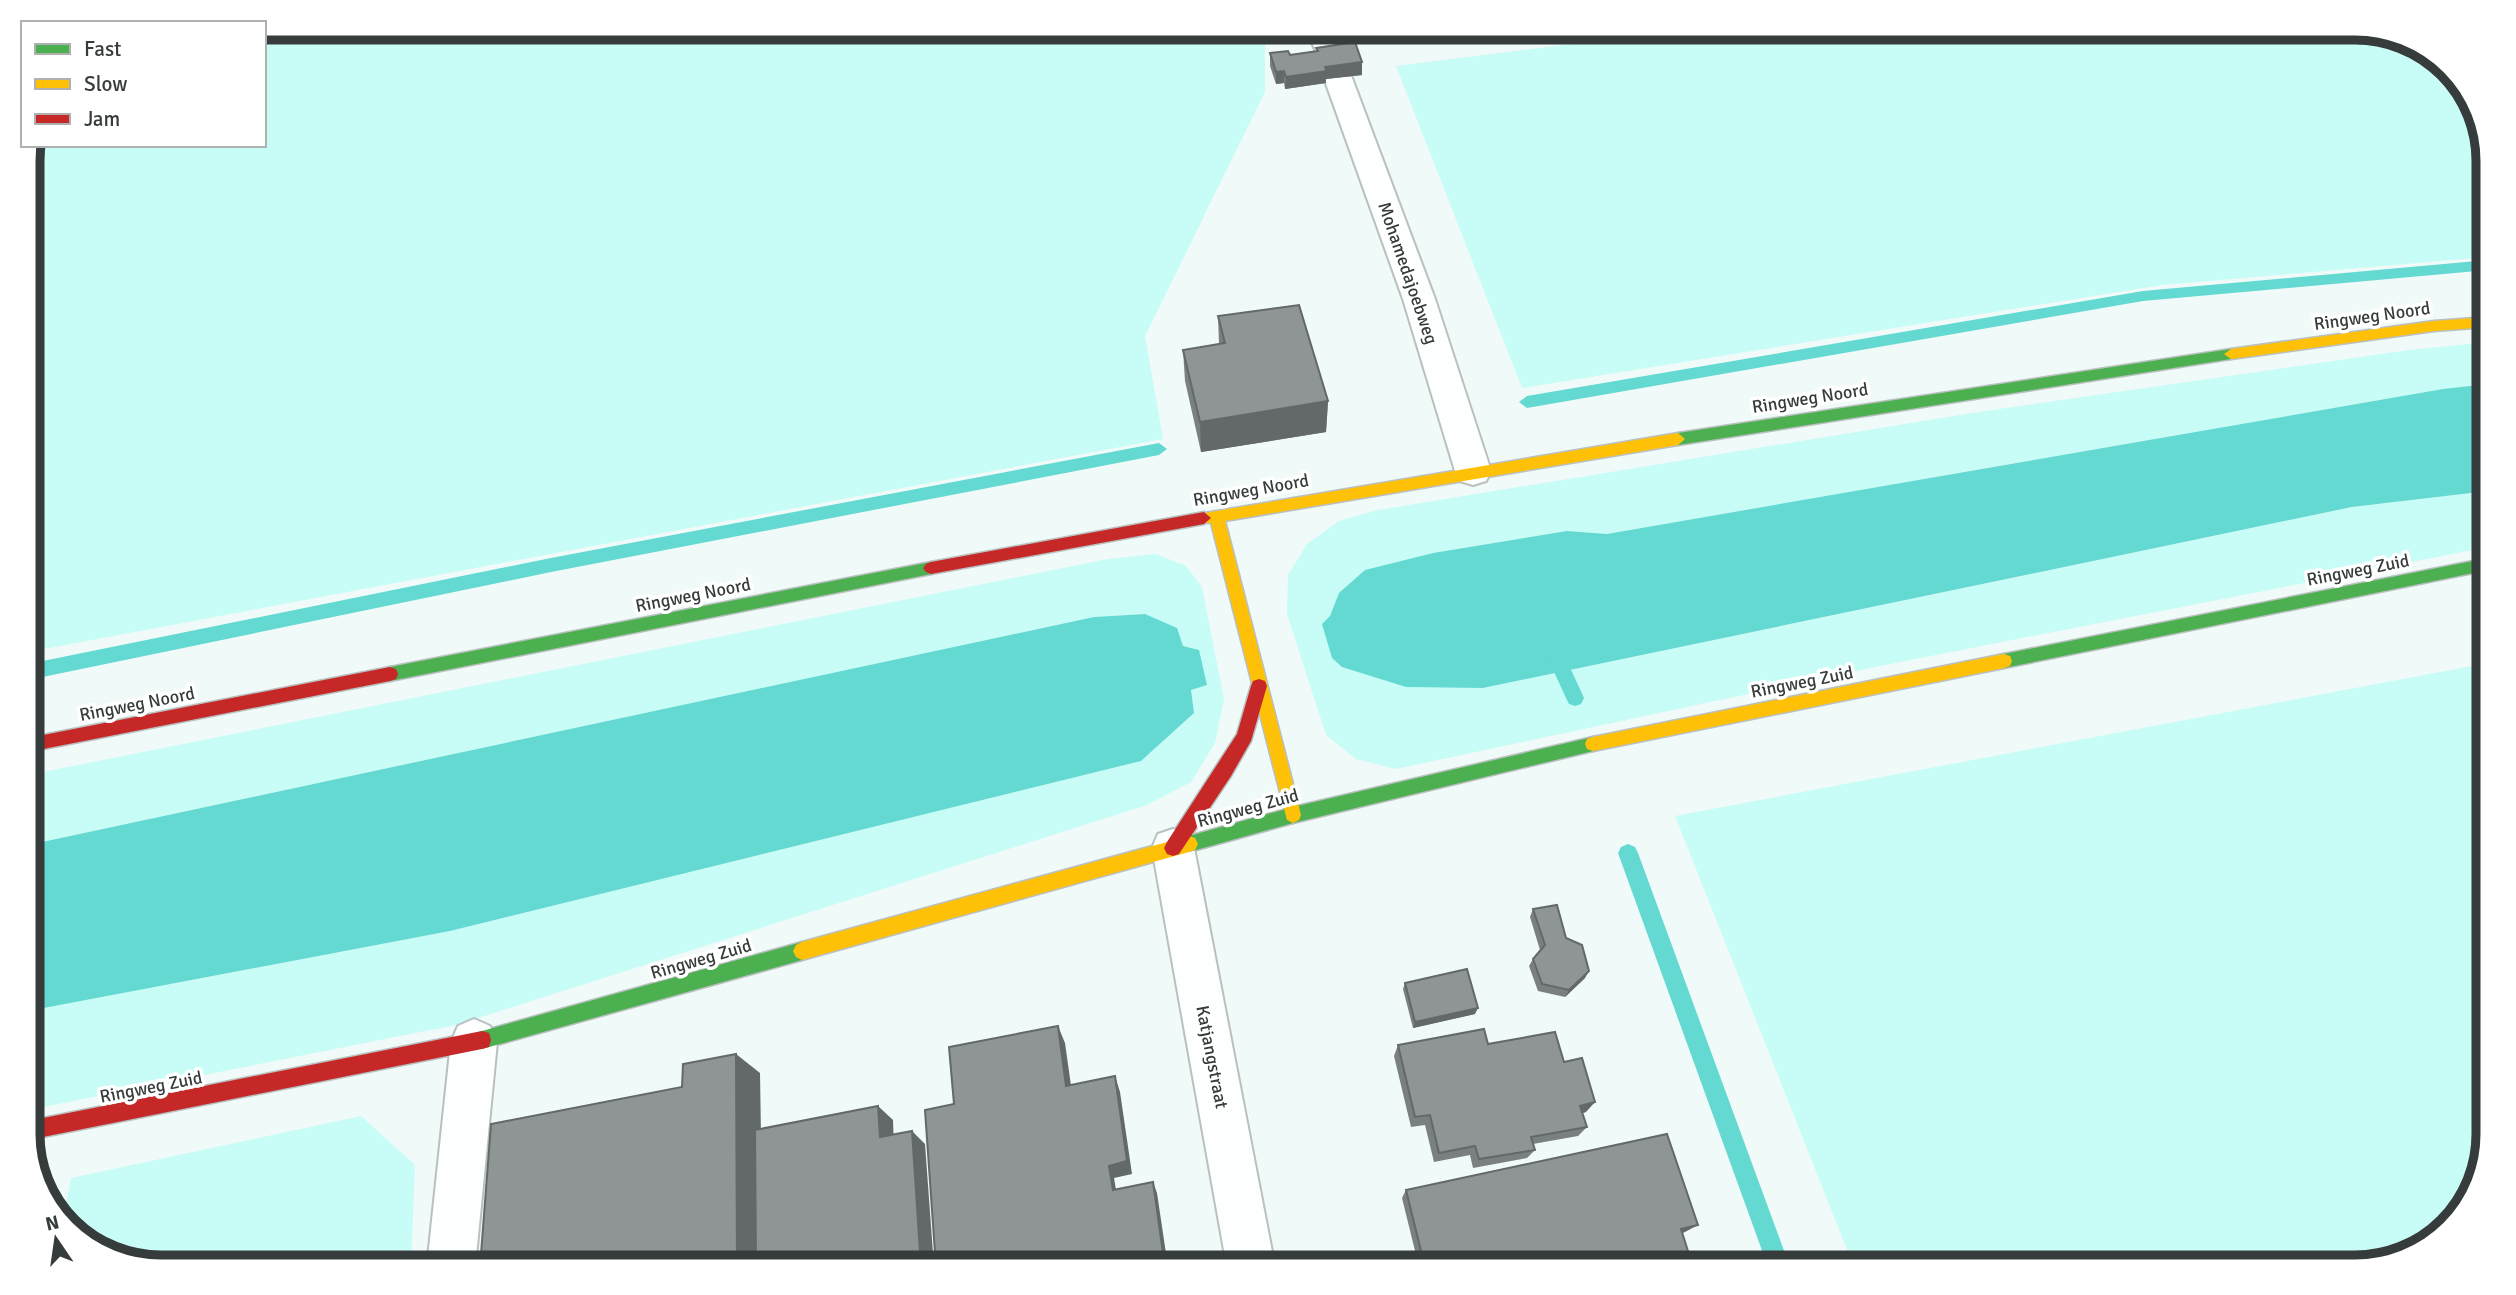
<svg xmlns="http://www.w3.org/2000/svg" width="2516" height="1295" viewBox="0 0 2516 1295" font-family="Signika,sans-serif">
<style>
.green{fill:#c8fcf7}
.water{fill:#64d9d2}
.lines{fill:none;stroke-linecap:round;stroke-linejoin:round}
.stream{fill:#64d9d2;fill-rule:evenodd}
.street-casing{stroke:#b9c0bf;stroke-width:4}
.fast-casing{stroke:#b9c0bf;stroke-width:3}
.slow-casing{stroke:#b9c0bf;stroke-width:3}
.jam-casing{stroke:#b9c0bf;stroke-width:3}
.street{fill:#fdfefe;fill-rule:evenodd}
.fast{fill:#4caf50;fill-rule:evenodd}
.slow{fill:#ffc107;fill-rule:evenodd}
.jam{fill:#c62828;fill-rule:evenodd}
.wall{fill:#7a807f}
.shaded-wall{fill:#636868}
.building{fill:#8e9594;stroke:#636868;stroke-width:2}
.labels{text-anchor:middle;stroke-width:7;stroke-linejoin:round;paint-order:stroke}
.street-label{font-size:18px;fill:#363c3c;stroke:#fff}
.rim{fill:none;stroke:#363c3c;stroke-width:9}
</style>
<rect width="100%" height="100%" fill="#f0faf8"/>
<!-- green -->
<g class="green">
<polygon points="264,28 1265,28 1265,92 1145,336 1163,439 28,652 28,153 32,145 264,145"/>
<polygon points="1699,28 2354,28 2414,42 2466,88 2488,153 2488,257 2162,285 1522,388 1396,66"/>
<polygon points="2488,342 2488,384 2443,389 1607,534 1567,531 1433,553 1340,593 1330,616 1483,688 2352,507 2488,491 2488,547 1885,665 1396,769 1356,759 1326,735 1287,614 1288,575 1307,544 1339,521 1378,510 1972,413 2409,350"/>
<polygon points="1156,554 1186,566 1202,587 1224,699 1215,743 1191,782 1147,805 456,1025 28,1110 28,1011 450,931 1141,761 1194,713 1191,690 1206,685 1183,646 1145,614 1094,617 28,845 28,775 1108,559"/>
<polygon points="2488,663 2488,1133 2474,1193 2422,1249 2355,1267 1854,1267 1675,816"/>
<polygon points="361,1116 415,1165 411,1267 162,1267 102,1253 63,1219 71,1178"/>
</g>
<!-- water -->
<g class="water">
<polygon points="2488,384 2488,491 2352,507 1483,688 1406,687 1342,667 1332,658 1322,624 1330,616 1339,593 1365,570 1433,553 1567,531 1607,534 2443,389"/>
<polygon points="1145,614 1177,628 1183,646 1199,650 1207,685 1191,690 1194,713 1141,761 450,931 28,1011 28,845 1094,617"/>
</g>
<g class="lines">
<!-- stream -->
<g class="stream">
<polygon points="2488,260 2488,270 2143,301 1527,408 1519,402 1527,396 2143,291"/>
<polygon points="1159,443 1167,449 1159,455 551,572 28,680 28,664 551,558"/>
<polygon points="1553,642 1559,645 1562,650 1584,698 1581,704 1575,706 1569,704 1566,698 1544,650 1547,645"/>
<polygon points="1628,844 1635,847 1638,853 1790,1267 1768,1267 1618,853 1621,847"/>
</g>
<!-- street casing -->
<g class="street-casing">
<g id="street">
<polygon points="1306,28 1334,28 1345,58 1341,64 1331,67 1321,64"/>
<polygon points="1338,69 1348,71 1352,78 1435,299 1491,471 1486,481 1473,485 1460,481 1455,471 1403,299 1324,78 1328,71"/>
<polygon points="1173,829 1188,834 1194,848 1275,1267 1227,1267 1152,848 1158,834"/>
<polygon points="474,1019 490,1026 497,1042 475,1267 427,1267 451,1042 458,1026"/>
</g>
</g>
<!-- fast casing -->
<g class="fast-casing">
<g id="fast">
<polygon points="2231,349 2238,354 2231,359 1678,445 1671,439 1678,433"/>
<polygon points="2488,558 2488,570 2004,668 1998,666 1996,661 1998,656 2004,654"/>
<polygon points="931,562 936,564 939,568 936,572 931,574 390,681 384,679 382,674 384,669 390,667"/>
<polygon points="1593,737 1599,739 1601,744 1599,749 1593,751 1293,823 1189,852 1183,850 1180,844 1183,838 1189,836 1293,807"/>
<polygon points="802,942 808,945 811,951 808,957 802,960 482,1049 475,1047 473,1040 475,1033 482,1031"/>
</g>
</g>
<!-- slow casing -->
<g class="slow-casing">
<g id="slow">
<polygon points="2488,317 2488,327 2434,331 2231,359 2224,354 2231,349 2434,321"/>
<polygon points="1678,433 1685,439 1678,445 1225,521 1301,815 1299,820 1293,823 1287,820 1211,523 1199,522 1197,518 1199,514"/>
<polygon points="2004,654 2010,656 2012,661 2010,666 2004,668 1593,751 1587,749 1585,744 1587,739 1593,737"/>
<polygon points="1189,836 1195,838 1198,844 1195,850 1189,852 802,960 796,957 793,951 796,945 802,942"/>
</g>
</g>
<!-- jam casing -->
<g class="jam-casing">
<g id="jam">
<polygon points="1204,512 1211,518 1204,524 931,574 926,572 923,568 926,564 931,562"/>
<polygon points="390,667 396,669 398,674 396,679 390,681 28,752 28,738"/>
<polygon points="1259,679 1265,681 1267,686 1251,741 1231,776 1179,854 1173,856 1167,854 1164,848 1167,842 1237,734 1251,686 1253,681"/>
<polygon points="482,1031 489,1033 491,1040 489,1047 482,1049 28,1140 28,1121"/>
</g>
</g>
<!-- street -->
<use href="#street" class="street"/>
<!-- fast -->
<use href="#fast" class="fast"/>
<!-- slow -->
<use href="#slow" class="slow"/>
<!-- jam -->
<use href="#jam" class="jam"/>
</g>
<!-- wall -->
<g class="wall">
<polygon points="1463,28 1516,28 1514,37 1471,44"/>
<polygon points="1579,28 1616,28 1616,30 1583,35"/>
<polygon points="1316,48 1362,62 1362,75 1326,79 1326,83 1285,89 1284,83 1276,84 1270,66 1270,53 1290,55 1316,52"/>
<polygon points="1218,316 1328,401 1326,432 1201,452 1185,381 1183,350 1219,344"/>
<polygon points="1533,909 1566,938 1585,978 1565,997 1538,991 1529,966 1533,959 1540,950 1530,917"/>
<polygon points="1405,983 1475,1014 1413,1028 1403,989"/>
<polygon points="1488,1044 1564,1062 1586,1112 1582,1113 1587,1127 1578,1136 1533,1144 1535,1150 1527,1158 1473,1168 1470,1155 1434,1162 1425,1125 1411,1127 1394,1056 1398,1045"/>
<polygon points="1406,1190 1685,1232 1682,1233 1693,1267 1419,1267 1402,1198"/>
</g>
<!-- shaded-wall -->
<g class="shaded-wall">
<polygon points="1493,28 1516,28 1514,37 1471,44 1473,31"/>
<polygon points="1585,28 1616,28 1616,30 1583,35"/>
<polygon points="1362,62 1362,75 1326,79 1326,83 1285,89 1286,77 1325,67"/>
<polygon points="1284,71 1284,83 1276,84 1276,72"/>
<polygon points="1328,401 1326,432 1201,452 1200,422"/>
<polygon points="1589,971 1585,978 1565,997 1569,990"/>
<polygon points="1478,1008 1475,1014 1413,1028 1415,1022"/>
<polygon points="1058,1026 1065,1043 1073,1100 1066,1086"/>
<polygon points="736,1054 760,1073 763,1267 737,1267"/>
<polygon points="1115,1076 1120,1092 1132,1174 1114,1178 1118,1202 1113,1190 1109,1166"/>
<polygon points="1595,1102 1586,1112 1571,1116 1580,1106"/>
<polygon points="878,1106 893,1120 894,1150 880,1137"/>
<polygon points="912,1131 925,1144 934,1267 921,1267"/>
<polygon points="1153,1182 1157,1193 1168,1267 1165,1267"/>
<polygon points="1698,1225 1685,1232 1669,1236 1681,1229"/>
</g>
<!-- building -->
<g class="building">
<polygon points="1472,28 1493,28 1473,31"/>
<polygon points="1355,42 1362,62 1325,67 1327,71 1286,77 1284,71 1276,72 1270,53 1288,51 1290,55 1318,51 1316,48"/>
<polygon points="1299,305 1328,401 1200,422 1183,350 1225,343 1218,316"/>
<polygon points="1557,905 1566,938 1582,945 1589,971 1569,990 1542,984 1533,959 1545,945 1533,909"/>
<polygon points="1467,969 1478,1008 1415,1022 1405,983"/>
<polygon points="1058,1026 1066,1086 1115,1076 1127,1161 1109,1166 1113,1190 1153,1182 1165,1267 936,1267 925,1110 954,1104 949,1047"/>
<polygon points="1484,1029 1488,1044 1555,1032 1564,1062 1582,1058 1595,1102 1580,1106 1587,1127 1531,1137 1535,1150 1479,1159 1475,1146 1439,1153 1430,1115 1415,1117 1398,1045"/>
<polygon points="736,1054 737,1267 480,1267 491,1124 682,1087 683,1064"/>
<polygon points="878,1106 880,1137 912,1131 921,1267 756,1267 755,1130"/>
<polygon points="1667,1134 1698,1225 1681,1229 1693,1267 1425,1267 1406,1190"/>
</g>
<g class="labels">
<!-- street labels -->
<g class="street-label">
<text transform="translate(1408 273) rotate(71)" y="6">Mohamedajoebweg</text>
<text transform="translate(2372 316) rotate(-8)" y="6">Ringweg Noord</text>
<text transform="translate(1810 398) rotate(-9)" y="6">Ringweg Noord</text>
<text transform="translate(1251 490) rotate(-10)" y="6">Ringweg Noord</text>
<text transform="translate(2358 570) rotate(-11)" y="6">Ringweg Zuid</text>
<text transform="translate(693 595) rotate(-11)" y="6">Ringweg Noord</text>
<text transform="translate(1802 682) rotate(-11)" y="6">Ringweg Zuid</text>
<text transform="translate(137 704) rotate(-11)" y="6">Ringweg Noord</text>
<text transform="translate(1248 808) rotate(-15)" y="6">Ringweg Zuid</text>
<text transform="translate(701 959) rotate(-16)" y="6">Ringweg Zuid</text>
<text transform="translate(1212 1057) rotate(79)" y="6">Katjangstraat</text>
<text transform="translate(151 1087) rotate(-11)" y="6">Ringweg Zuid</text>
</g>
</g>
<!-- crop -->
<path d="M0 0H2516V1295H0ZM161 40H2355A121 121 0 0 1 2476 161V1134A121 121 0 0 1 2355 1255H161A121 121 0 0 1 40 1134V161A121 121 0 0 1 161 40Z" fill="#fff" fill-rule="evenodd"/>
<path class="rim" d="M161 40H2355A121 121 0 0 1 2476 161V1134A121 121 0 0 1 2355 1255H161A121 121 0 0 1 40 1134V161A121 121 0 0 1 161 40Z"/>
<!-- legend -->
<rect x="21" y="21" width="245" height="126" fill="#ffffff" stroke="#afb1b1" stroke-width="2"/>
<rect x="35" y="44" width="35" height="10" fill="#4caf50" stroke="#afb1b1" stroke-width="2"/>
<text x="84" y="56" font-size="21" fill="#363c3c">Fast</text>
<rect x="35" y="79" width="35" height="10" fill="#ffc107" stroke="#afb1b1" stroke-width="2"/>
<text x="84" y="91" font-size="21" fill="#363c3c">Slow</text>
<rect x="35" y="114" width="35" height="10" fill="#c62828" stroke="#afb1b1" stroke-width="2"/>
<text x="84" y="126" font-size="21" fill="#363c3c">Jam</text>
<!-- north arrow -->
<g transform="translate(56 1239) rotate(347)" stroke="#ffffff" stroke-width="5" paint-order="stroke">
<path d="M0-5L12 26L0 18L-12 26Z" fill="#363c3c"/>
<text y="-10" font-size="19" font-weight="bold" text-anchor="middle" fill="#363c3c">N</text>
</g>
</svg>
